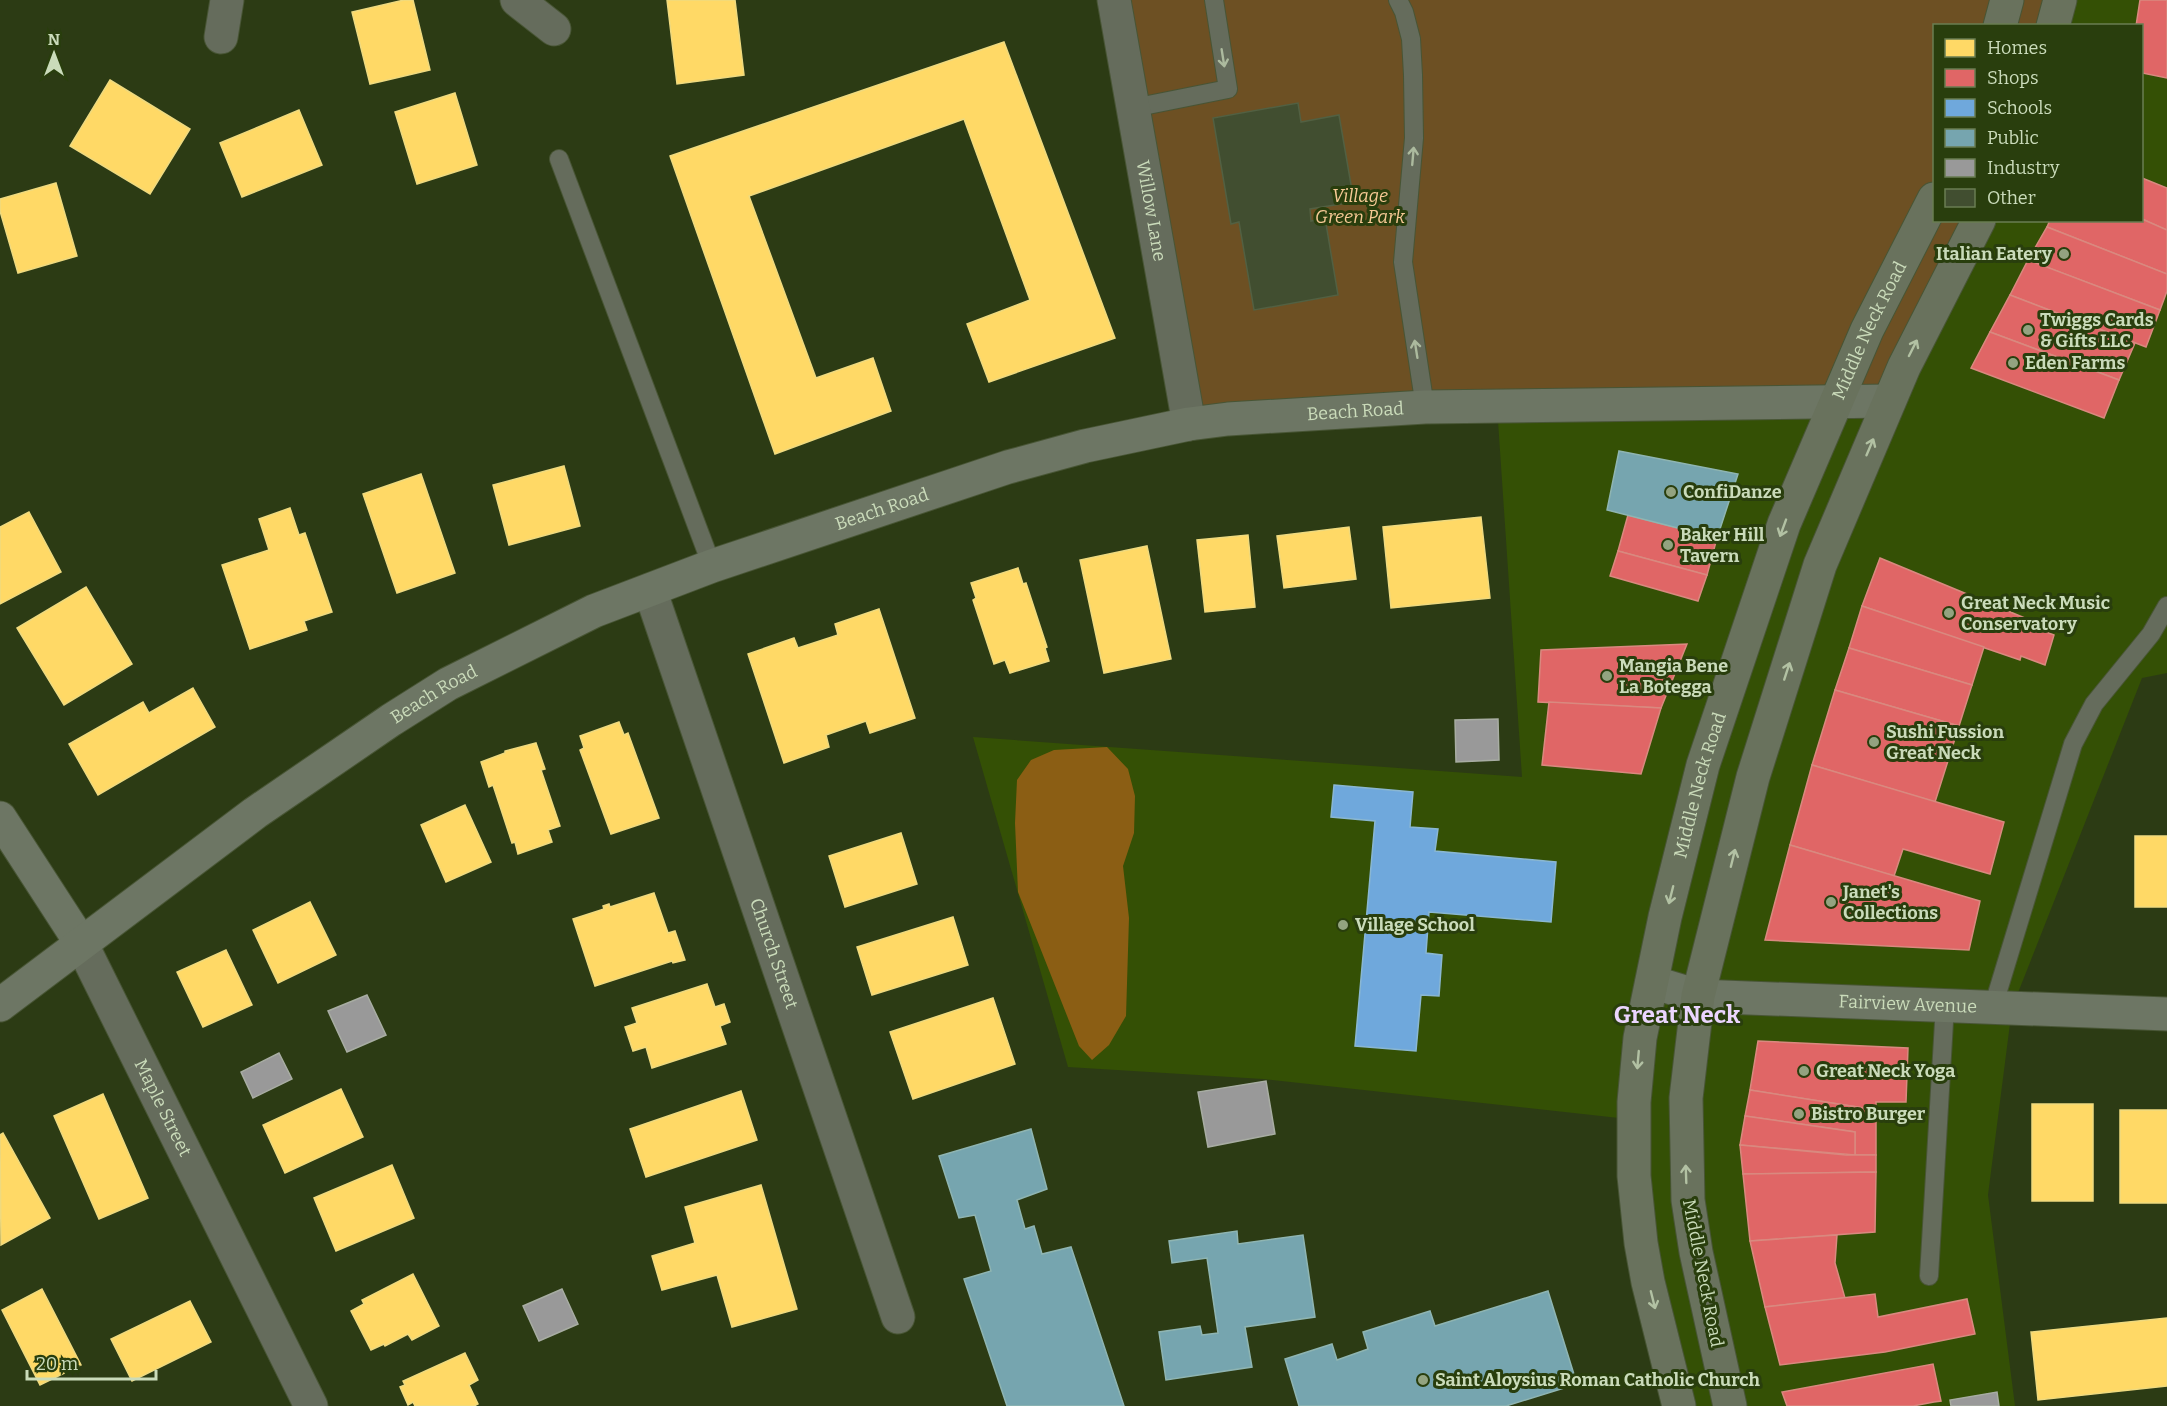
<svg xmlns="http://www.w3.org/2000/svg" width="2167" height="1406" viewBox="0 0 2167 1406" font-family="Bitter,serif">
<style>
.built{fill:#345005}
.green{fill:#6d5023}
.forest{fill:#8b5e14}
.homes{fill:#ffd966;stroke:#efda7f;stroke-width:1.5}
.shops{fill:#e06666;stroke:#d9897f;stroke-width:1.5}
.schools{fill:#6fa8dc;stroke:#8ab7d2;stroke-width:1.5}
.public{fill:#76a5af;stroke:#8fb5b2;stroke-width:1.5}
.industry{fill:#999;stroke:#a8ada3;stroke-width:1.5}
.building{fill:#414e30;stroke:#526042;stroke-width:1.5}
.lines{fill:none;stroke-linecap:round;stroke-linejoin:round}
.lane-casing{stroke:#485535;stroke-width:20}
.street-casing{stroke:#485535;stroke-width:35}
.secondary-casing{stroke:#485535;stroke-width:35}
.primary-casing{stroke:#485535;stroke-width:35}
.lane{stroke:#656c5c;stroke-width:18}
.street{stroke:#656c5c;stroke-width:33}
.secondary{stroke:#6d7664;stroke-width:33}
.primary{stroke:#69725d;stroke-width:33}
.oneway{stroke:#acba9e}
.oneway2{stroke:#b2c1a3}
.poi-dot{fill:#93a380;stroke:#293e0d;stroke-width:2}
.labels{text-anchor:middle;stroke-width:6;stroke-linejoin:round;paint-order:stroke}
.park-label{font-size:18px;font-style:italic;fill:#f7c995;stroke:#293e0d}
.street-label{font-size:18px;fill:#cadbba;stroke:#293e0d}
.poi-label{font-size:18px;font-weight:bold;fill:#cadbba;stroke:#293e0d;text-anchor:start}
.district-label{font-size:24px;font-weight:bold;fill:#ebd5fe;stroke:#293e0d}
</style>
<rect width="100%" height="100%" fill="#2c3b14"/>
<!-- built -->
<polygon class="built" points="2044,0 2167,0 2167,673 2142,678 2012,1008 1988,1195 2015,1406 1676,1406 1628,1119 1263,1079 1068,1067 973,737 1522,777 1497,406 1967,221 2142,220 2142,26 2038,25"/>
<!-- green -->
<polygon class="green" points="1114,0 2044,0 2038,25 1934,26 1934,220 1967,221 1869,401 1189,429"/>
<!-- forest -->
<polygon class="forest" points="1107,747 1128,769 1135,796 1134,833 1123,866 1129,918 1126,1016 1109,1045 1092,1060 1079,1046 1018,892 1015,823 1017,780 1031,760 1054,750"/>
<!-- homes -->
<g class="homes">
<polygon points="404,0 413,0 430,70 370,84 352,12"/>
<polygon points="667,0 735,0 744,75 677,84"/>
<polygon points="1004,42 1115,338 989,382 967,324 1030,300 964,119 749,196 816,378 873,358 891,411 775,454 670,156"/>
<polygon points="110,80 190,129 150,194 70,146"/>
<polygon points="455,93 477,165 417,184 395,112"/>
<polygon points="299,110 322,165 242,197 220,143"/>
<polygon points="56,183 77,256 18,273 0,211 0,199"/>
<polygon points="564,466 580,526 509,545 493,485"/>
<polygon points="421,474 455,573 397,593 363,494"/>
<polygon points="290,508 299,535 305,533 332,612 304,621 307,630 250,649 222,565 269,550 259,519"/>
<polygon points="29,512 61,572 0,604 0,527"/>
<polygon points="1481,517 1490,598 1391,608 1383,527"/>
<polygon points="1349,527 1356,579 1284,588 1277,536"/>
<polygon points="1248,535 1255,607 1205,612 1197,540"/>
<polygon points="1147,546 1171,659 1104,673 1080,560"/>
<polygon points="1018,568 1023,584 1026,583 1047,647 1045,648 1049,661 1010,673 1005,660 994,664 973,600 976,598 971,583"/>
<polygon points="86,587 132,664 64,705 17,628"/>
<polygon points="879,609 915,718 870,733 866,721 826,735 829,747 784,763 748,654 794,638 798,648 838,635 835,624"/>
<polygon points="193,688 215,727 98,795 69,744 143,702 149,713"/>
<polygon points="619,722 624,735 628,733 659,818 611,834 580,750 584,748 580,736"/>
<polygon points="536,743 545,769 541,770 560,826 548,830 552,842 518,854 515,842 512,843 493,785 489,787 481,762 505,753 505,751"/>
<polygon points="465,805 491,862 446,882 421,825"/>
<polygon points="901,833 917,884 845,907 829,856"/>
<rect x="2135" y="836" width="32" height="71"/>
<polygon points="654,893 668,933 675,931 685,960 673,963 672,961 595,986 573,919 604,909 603,906 609,904 610,907"/>
<polygon points="310,902 336,955 278,983 253,930"/>
<polygon points="953,917 968,965 872,995 857,947"/>
<polygon points="226,950 252,1005 203,1027 177,972"/>
<polygon points="707,984 715,1007 724,1004 730,1022 720,1026 726,1044 652,1068 646,1047 633,1051 625,1027 637,1023 632,1008"/>
<polygon points="993,998 1015,1064 913,1099 890,1032"/>
<polygon points="341,1089 363,1137 285,1173 263,1125"/>
<polygon points="741,1091 757,1140 646,1177 630,1129"/>
<polygon points="103,1094 148,1198 99,1219 54,1116"/>
<rect x="2032" y="1104" width="61" height="97"/>
<rect x="2120" y="1110" width="47" height="93"/>
<polygon points="3,1133 50,1218 1,1245 0,1135"/>
<polygon points="392,1165 414,1218 336,1251 314,1198"/>
<polygon points="761,1185 797,1309 732,1327 717,1275 662,1290 652,1256 695,1243 685,1207"/>
<polygon points="413,1274 439,1326 412,1340 408,1334 385,1346 384,1344 371,1350 351,1311 364,1304 362,1300"/>
<polygon points="42,1289 81,1365 40,1385 2,1310"/>
<polygon points="190,1301 211,1342 132,1381 111,1339"/>
<polygon points="2167,1318 2167,1386 2038,1400 2031,1332"/>
<polygon points="465,1353 478,1380 469,1385 478,1404 474,1406 415,1406 413,1402 408,1405 400,1387 405,1385 403,1381"/>
</g>
<!-- shops -->
<g class="shops">
<polygon points="2140,0 2167,0 2167,78 2142,73 2142,26 2136,26"/>
<polygon points="2142,178 2167,188 2167,230 2142,219"/>
<polygon points="2142,219 2167,230 2167,274 2047,227 2050,220"/>
<polygon points="2047,227 2167,274 2167,291 2160,310 2028,260"/>
<polygon points="2028,260 2160,310 2146,347 2010,295"/>
<polygon points="2010,295 2135,343 2119,380 1990,332"/>
<polygon points="1990,332 2119,380 2104,418 1971,368"/>
<polygon points="1628,515 1717,538 1707,575 1618,551"/>
<polygon points="1618,551 1707,575 1698,601 1610,576"/>
<polygon points="1880,558 2032,621 2030,626 2054,635 2045,665 2021,656 2020,660 1862,606"/>
<polygon points="1862,606 1984,647 1972,685 1849,648"/>
<polygon points="1687,644 1661,708 1538,702 1541,650"/>
<polygon points="1849,648 1972,685 1959,726 1835,690"/>
<polygon points="1835,690 1959,726 1935,802 1812,765"/>
<polygon points="1549,702 1661,708 1641,774 1542,765"/>
<polygon points="1812,765 2004,822 1990,874 1903,849 1894,876 1790,845"/>
<polygon points="1790,845 1980,901 1969,950 1765,940"/>
<polygon points="1758,1041 1908,1048 1906,1102 1876,1102 1876,1110 1750,1090"/>
<polygon points="1750,1090 1876,1110 1876,1155 1855,1155 1855,1132 1745,1116"/>
<polygon points="1745,1116 1855,1132 1855,1155 1740,1145"/>
<polygon points="1740,1145 1846,1155 1876,1155 1876,1172 1743,1174"/>
<polygon points="1876,1172 1875,1232 1750,1241 1743,1174"/>
<polygon points="1837,1235 1835,1263 1845,1298 1765,1307 1750,1241"/>
<polygon points="1875,1294 1878,1317 1967,1299 1975,1334 1885,1352 1780,1365 1765,1307"/>
<polygon points="1933,1364 1941,1401 1934,1402 1913,1406 1787,1406 1782,1392"/>
</g>
<!-- schools -->
<polygon class="schools" points="1334,785 1413,792 1410,827 1438,829 1435,851 1556,862 1551,922 1429,912 1426,953 1442,955 1439,996 1421,995 1416,1051 1355,1046 1375,821 1331,817"/>
<!-- public -->
<g class="public">
<polygon points="1619,451 1738,474 1717,538 1607,510"/>
<polygon points="1031,1129 1047,1189 1017,1200 1025,1229 1034,1226 1042,1254 1071,1247 1124,1406 1007,1406 964,1279 991,1271 975,1215 959,1218 939,1156"/>
<polygon points="1237,1231 1238,1244 1303,1235 1315,1317 1245,1327 1252,1367 1166,1380 1159,1332 1200,1326 1202,1335 1218,1333 1207,1258 1172,1263 1169,1241"/>
<polygon points="1548,1291 1577,1384 1506,1406 1299,1406 1285,1359 1332,1344 1337,1360 1368,1349 1363,1332 1430,1311 1435,1326"/>
</g>
<!-- industry -->
<g class="industry">
<polygon points="1498,719 1499,760 1456,762 1455,720"/>
<polygon points="367,995 386,1035 347,1052 328,1011"/>
<polygon points="279,1053 292,1079 253,1098 241,1072"/>
<polygon points="1266,1081 1275,1134 1208,1147 1198,1092"/>
<polygon points="562,1289 578,1324 539,1341 523,1306"/>
<polygon points="1997,1392 1999,1406 1951,1406 1950,1400"/>
</g>
<!-- building -->
<polygon class="building" points="1298,103 1301,122 1339,115 1354,202 1310,209 1311,221 1325,218 1338,295 1254,310 1239,222 1231,224 1213,118"/>
<g class="lines">
<!-- lane casing -->
<g class="lane-casing">
<g id="lane">
<polyline points="1398,0 1404,12 1411,39 1413,75 1414,138 1403,262 1425,407"/>
<polyline points="1133,108 1228,89 1214,0"/>
<polyline points="559,159 712,566"/>
<polyline points="1993,1007 2073,744 2094,704 2151,634 2167,606"/>
<polyline points="1929,1276 1945,1005"/>
</g>
</g>
<!-- street casing -->
<g class="street-casing">
<g id="street">
<polyline points="517,0 554,29"/>
<path id="s1" d="M1114,0L1189,424"/>
<polyline points="221,37 227,0"/>
<path id="s2" d="M650,590L898,1317"/>
<path id="s3" d="M81,943L311,1406"/>
</g>
</g>
<!-- secondary casing -->
<g class="secondary-casing">
<g id="secondary">
<polyline points="0,818 81,943"/>
<path id="s4" d="M1652,982L1698,996L2167,1014"/>
<path id="s5" d="M0,1005L255,813L391,720L448,684L594,611L712,566L1008,467L1085,446L1189,424L1228,419L1425,407L1889,401"/>
</g>
</g>
<!-- primary casing -->
<g class="primary-casing">
<g id="primary">
<polyline points="2000,26 2007,0"/>
<polyline points="2053,26 2060,0"/>
<path id="s6" d="M1679,1406L1648,1282L1641,1243L1634,1176V1102L1640,1038L1665,917L1703,765L1784,524L1867,330L1934,199"/>
<polyline points="1730,1406 1696,1252 1688,1200 1686,1098 1698,996 1753,777 1820,565 1904,367 1979,220"/>
</g>
</g>
<!-- lane -->
<use href="#lane" class="lane"/>
<!-- street -->
<use href="#street" class="street"/>
<!-- secondary -->
<use href="#secondary" class="secondary"/>
<!-- primary -->
<use href="#primary" class="primary"/>
</g>
<!-- one-way arrows -->
<defs><path id="oneway-shaft" d="M-6 0H5M1.5-3L5.5 0L1.5 3" fill="none" stroke-width="1.6" stroke-linecap="round" stroke-linejoin="round" transform="scale(1.5)"/></defs>
<g class="oneway">
<use href="#oneway-shaft" transform="translate(1223 58) rotate(81)"/>
<use href="#oneway-shaft" transform="translate(1413 156) rotate(-85)"/>
<use href="#oneway-shaft" transform="translate(1416 349) rotate(-99)"/>
</g>
<g class="oneway2">
<use href="#oneway-shaft" transform="translate(1913 348) rotate(-63)"/>
<use href="#oneway-shaft" transform="translate(1870 447) rotate(-67)"/>
<use href="#oneway-shaft" transform="translate(1783 528) rotate(110)"/>
<use href="#oneway-shaft" transform="translate(1787 671) rotate(-72)"/>
<use href="#oneway-shaft" transform="translate(1733 858) rotate(-76)"/>
<use href="#oneway-shaft" transform="translate(1671 895) rotate(104)"/>
<use href="#oneway-shaft" transform="translate(1638 1060) rotate(95)"/>
<use href="#oneway-shaft" transform="translate(1686 1174) rotate(-92)"/>
<use href="#oneway-shaft" transform="translate(1653 1300) rotate(76)"/>
</g>
<!-- markers -->
<g class="poi-dot">
<circle cx="2064" cy="254" r="6"/>
<circle cx="2028" cy="330" r="6"/>
<circle cx="2013" cy="363" r="6"/>
<circle cx="1671" cy="492" r="6"/>
<circle cx="1668" cy="545" r="6"/>
<circle cx="1949" cy="613" r="6"/>
<circle cx="1607" cy="676" r="6"/>
<circle cx="1874" cy="742" r="6"/>
<circle cx="1831" cy="902" r="6"/>
<circle cx="1343" cy="925" r="6"/>
<circle cx="1804" cy="1071" r="6"/>
<circle cx="1799" cy="1114" r="6"/>
<circle cx="1423" cy="1380" r="6"/>
</g>
<g class="labels">
<!-- park labels -->
<g class="park-label">
<text x="1360" y="202">Village<tspan x="1360" dy="21">Green Park</tspan></text>
</g>
<!-- street labels -->
<g class="street-label">
<text dy="6" stroke="none"><textPath href="#s1" startOffset="214">Willow Lane</textPath></text>
<text dy="6" stroke="none"><textPath href="#s6" startOffset="1119">Middle Neck Road</textPath></text>
<text dy="6" stroke="none"><textPath href="#s5" startOffset="1506">Beach Road</textPath></text>
<text dy="6" stroke="none"><textPath href="#s5" startOffset="1020">Beach Road</textPath></text>
<text dy="6" stroke="none"><textPath href="#s5" startOffset="534">Beach Road</textPath></text>
<text dy="6" stroke="none"><textPath href="#s6" startOffset="633">Middle Neck Road</textPath></text>
<text dy="6" stroke="none"><textPath href="#s2" startOffset="384">Church Street</textPath></text>
<text dy="6" stroke="none"><textPath href="#s4" startOffset="258">Fairview Avenue</textPath></text>
<text dy="6" stroke="none"><textPath href="#s3" startOffset="184">Maple Street</textPath></text>
<text transform="translate(1703 1273) rotate(79)" y="6">Middle Neck Road</text>
</g>
<!-- poi labels -->
<g class="poi-label">
<text x="2052" y="260" text-anchor="end">Italian Eatery</text>
<text x="2040" y="326">Twiggs Cards<tspan x="2040" dy="21">&amp; Gifts LLC</tspan></text>
<text x="2025" y="369">Eden Farms</text>
<text x="1683" y="498">ConfiDanze</text>
<text x="1680" y="541">Baker Hill<tspan x="1680" dy="21">Tavern</tspan></text>
<text x="1961" y="609">Great Neck Music<tspan x="1961" dy="21">Conservatory</tspan></text>
<text x="1619" y="672">Mangia Bene<tspan x="1619" dy="21">La Botegga</tspan></text>
<text x="1886" y="738">Sushi Fussion<tspan x="1886" dy="21">Great Neck</tspan></text>
<text x="1843" y="898">Janet's<tspan x="1843" dy="21">Collections</tspan></text>
<text x="1355" y="931">Village School</text>
<text x="1816" y="1077">Great Neck Yoga</text>
<text x="1811" y="1120">Bistro Burger</text>
<text x="1435" y="1386">Saint Aloysius Roman Catholic Church</text>
</g>
<!-- district labels -->
<g class="district-label">
<text x="1677" y="1023">Great Neck</text>
</g>
</g>
<!-- legend -->
<rect x="1933" y="24" width="210" height="198" fill="#293e0d" stroke="#697d52" stroke-width="1.5"/>
<rect x="1945" y="39" width="30" height="18" fill="#ffd966" stroke="#697d52" stroke-width="1.5"/>
<text x="1987" y="54" font-size="18" fill="#cadbba">Homes</text>
<rect x="1945" y="69" width="30" height="18" fill="#e06666" stroke="#697d52" stroke-width="1.5"/>
<text x="1987" y="84" font-size="18" fill="#cadbba">Shops</text>
<rect x="1945" y="99" width="30" height="18" fill="#6fa8dc" stroke="#697d52" stroke-width="1.5"/>
<text x="1987" y="114" font-size="18" fill="#cadbba">Schools</text>
<rect x="1945" y="129" width="30" height="18" fill="#76a5af" stroke="#697d52" stroke-width="1.5"/>
<text x="1987" y="144" font-size="18" fill="#cadbba">Public</text>
<rect x="1945" y="159" width="30" height="18" fill="#999999" stroke="#697d52" stroke-width="1.5"/>
<text x="1987" y="174" font-size="18" fill="#cadbba">Industry</text>
<rect x="1945" y="189" width="30" height="18" fill="#414e30" stroke="#697d52" stroke-width="1.5"/>
<text x="1987" y="204" font-size="18" fill="#cadbba">Other</text>
<!-- north arrow -->
<g transform="translate(54 54)" stroke="#293e0d" stroke-width="4.5" paint-order="stroke">
<path d="M0-4.5L10 22L0 15L-10 22Z" fill="#cadbba"/>
<text y="-9" font-size="16" font-weight="bold" text-anchor="middle" fill="#cadbba">N</text>
</g>
<!-- scale -->
<path d="M27 1370v9h129v-9" fill="none" stroke="#cadbba" stroke-width="3"/>
<text x="36" y="1370" font-size="18" fill="#cadbba" stroke="#293e0d" stroke-width="4.5" paint-order="stroke">20 m</text>
</svg>
